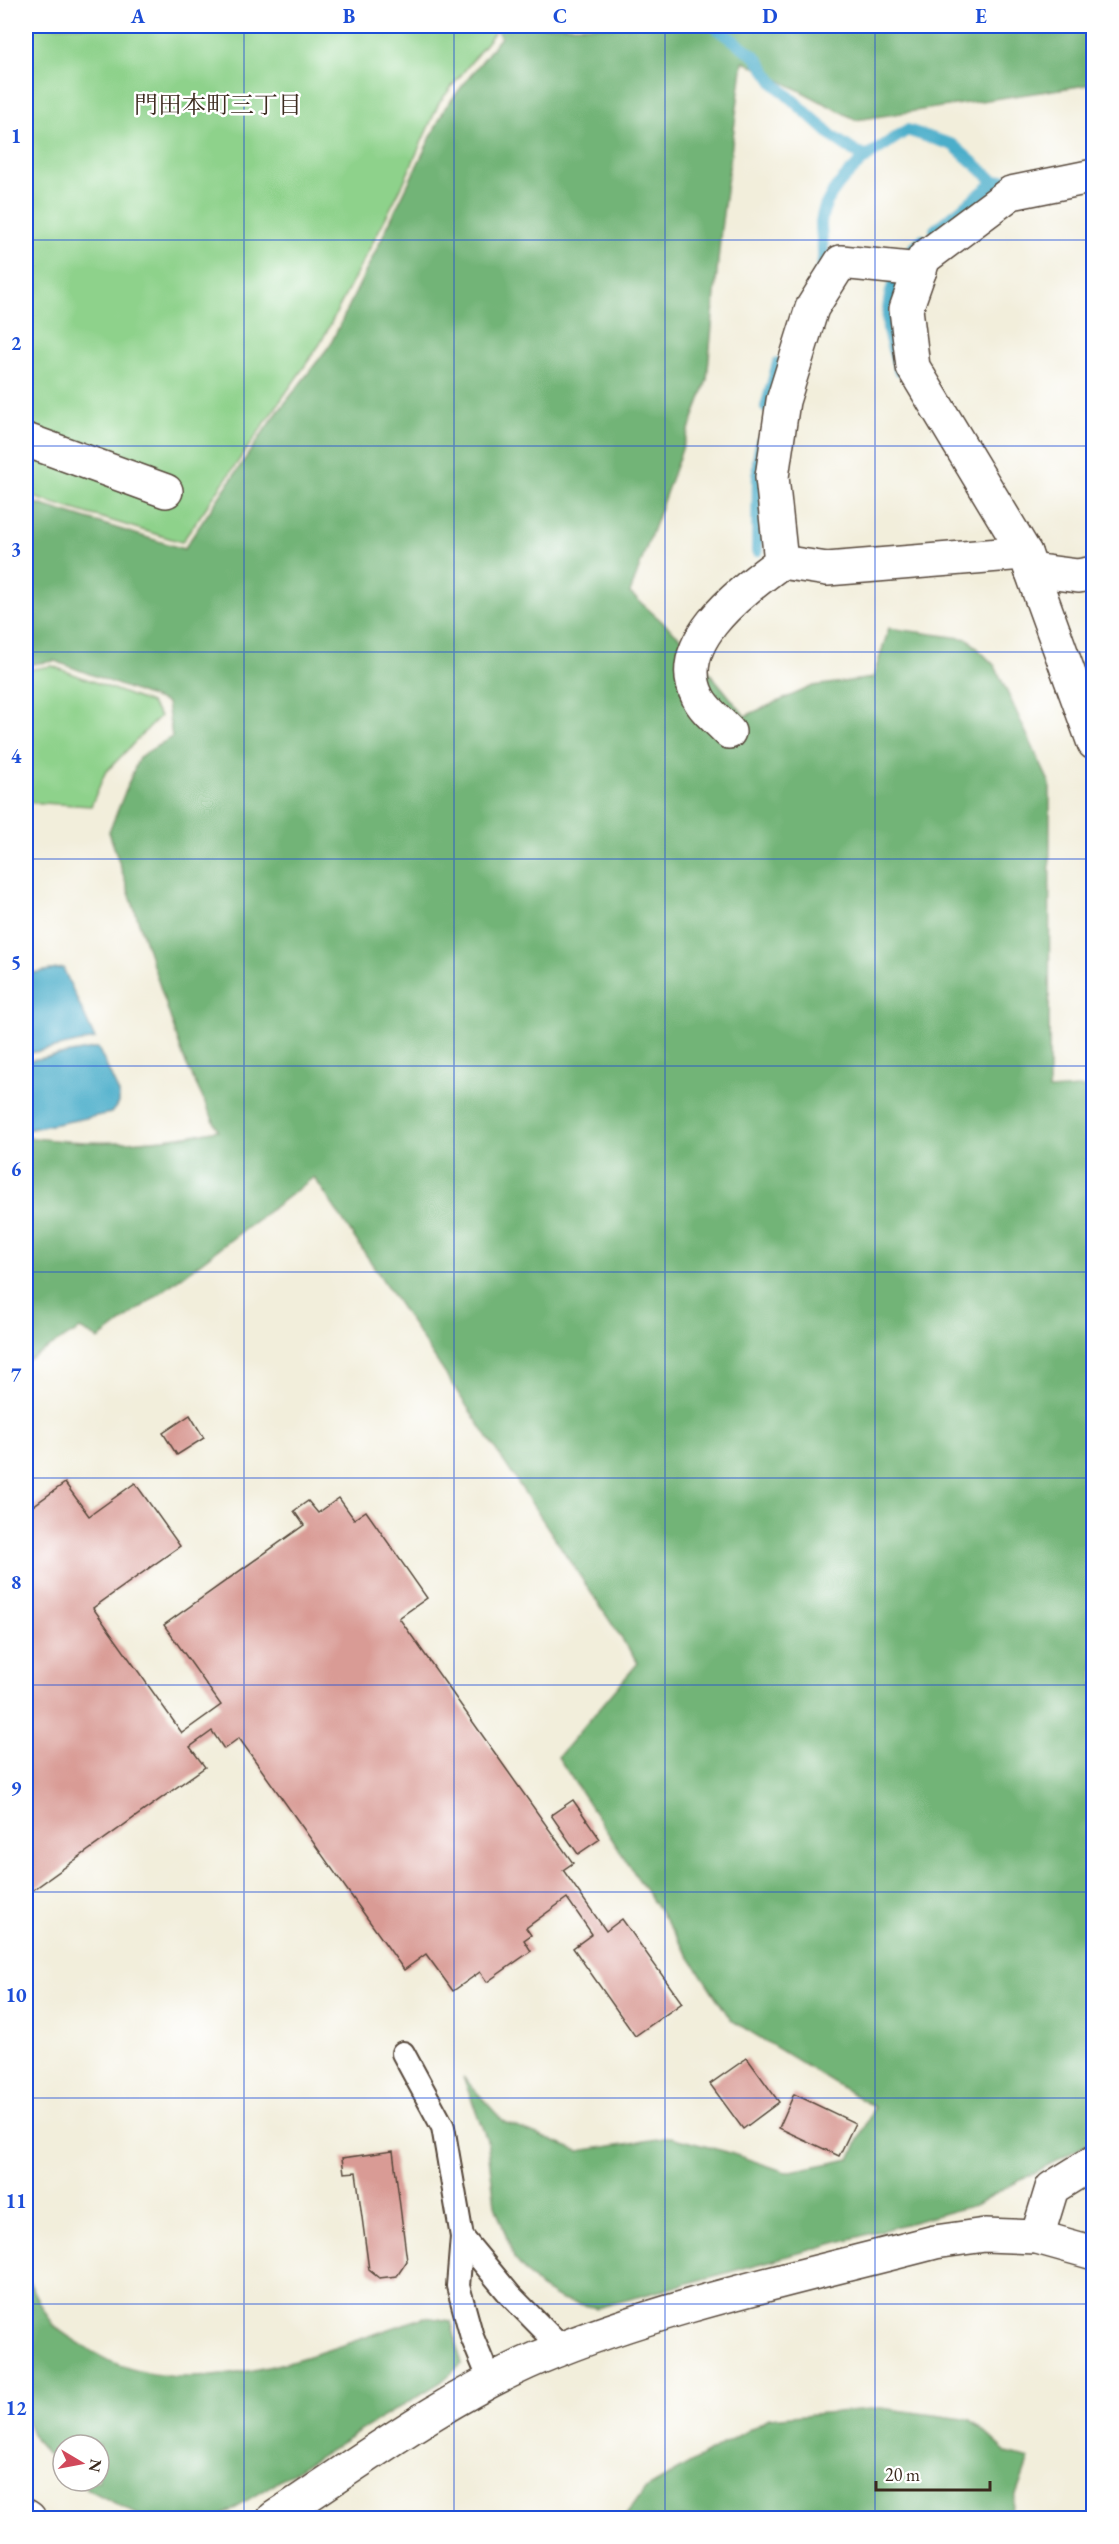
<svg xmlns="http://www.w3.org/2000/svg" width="1119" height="2544" viewBox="0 0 1119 2544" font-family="'EB Garamond','Noto Serif JP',serif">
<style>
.green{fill:#8ed28b;stroke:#647e54;stroke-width:1.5}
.forest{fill:#72b477;stroke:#566f4a;stroke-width:1.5}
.water{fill:#4baeca;stroke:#436c74;stroke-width:1.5}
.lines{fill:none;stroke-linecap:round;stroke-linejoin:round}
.stream{stroke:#4baeca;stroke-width:12}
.building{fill:#d99b95}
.service-casing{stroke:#56473a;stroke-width:26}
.minor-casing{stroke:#56473a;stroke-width:36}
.tertiary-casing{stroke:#56473a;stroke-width:36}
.service{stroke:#fff;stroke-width:22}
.minor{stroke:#fff;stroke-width:33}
.tertiary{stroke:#fff;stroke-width:33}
.grid{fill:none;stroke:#1d4ed8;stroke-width:1.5;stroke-opacity:0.55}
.labels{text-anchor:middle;stroke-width:5;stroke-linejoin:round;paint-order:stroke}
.neighbourhood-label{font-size:24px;fill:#3b2a1e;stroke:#fff}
.neatline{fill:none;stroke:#1d4ed8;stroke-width:2}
.grid-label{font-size:20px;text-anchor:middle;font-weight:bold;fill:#1d4ed8}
</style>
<rect width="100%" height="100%" fill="#fff"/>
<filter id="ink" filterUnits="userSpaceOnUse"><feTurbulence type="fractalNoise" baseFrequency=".0167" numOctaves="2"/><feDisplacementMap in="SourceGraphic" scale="12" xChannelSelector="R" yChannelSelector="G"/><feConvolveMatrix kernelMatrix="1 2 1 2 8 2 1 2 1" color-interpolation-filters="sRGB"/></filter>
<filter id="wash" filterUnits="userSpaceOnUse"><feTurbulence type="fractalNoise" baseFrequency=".008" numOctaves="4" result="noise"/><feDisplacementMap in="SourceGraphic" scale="24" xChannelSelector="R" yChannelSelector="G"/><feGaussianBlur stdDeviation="1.35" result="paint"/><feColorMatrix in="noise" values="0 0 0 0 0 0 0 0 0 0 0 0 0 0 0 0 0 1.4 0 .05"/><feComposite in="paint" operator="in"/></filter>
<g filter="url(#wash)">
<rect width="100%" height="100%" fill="#f2eedb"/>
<!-- green -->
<g class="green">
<polygon points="26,26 488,26 494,33 439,103 403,184 320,344 182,542 26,495"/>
<polygon points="52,666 150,703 160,716 105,773 91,806 26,802 26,670"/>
</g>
<!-- forest -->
<g class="forest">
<path d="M493,26H1093V84L856,120L743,61L721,229L707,380L630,593L684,641L745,716L813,686L873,678L889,628L968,639L995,666L1050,784L1049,1090L1094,1087L1093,2141L975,2205L597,2308L561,2300L538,2286L514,2258L495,2205L487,2140L463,2077L504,2122L578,2151L671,2137L727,2152L786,2172L850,2159L874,2107L731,2020L558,1757L638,1663L314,1177L99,1339L80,1329L26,1361V1137C88,1145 156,1144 218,1130L184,1059L109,832L139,757L172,737L167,703L55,661L26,665V500L184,549L268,425L330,345L445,108L501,37Z"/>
<path d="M26,2276C34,2291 42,2309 52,2323C59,2332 73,2339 82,2345C183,2417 321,2350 425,2317L451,2321L462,2364L441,2382L218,2518H144L72,2481H99V2445H63V2471L34,2439L26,2419Z"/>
<polygon points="881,2408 971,2420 1008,2453 1029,2459 1008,2518 624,2518 644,2490 769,2418"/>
</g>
<!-- water -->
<g class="water">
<polygon points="63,968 95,1039 26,1054 26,974"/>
<polygon points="98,1048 119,1093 119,1103 111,1113 26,1130 26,1061"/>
</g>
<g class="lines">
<!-- stream -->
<g class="stream">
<polyline points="714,26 756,57 774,83 833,137 857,153 868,156 907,130 953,145 995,182 1013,179"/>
<polyline points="935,230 995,182"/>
<path d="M819,274C827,259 821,240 821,223C823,196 848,173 868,156"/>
<path d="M899,370C896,357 890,343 888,329C885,297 897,262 922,240"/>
<polyline points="766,407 778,363"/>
<polyline points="757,551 758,460 761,442"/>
</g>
</g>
<g id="blocks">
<!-- building -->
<g class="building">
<polygon points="190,1415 204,1438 177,1455 163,1433"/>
<polygon points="65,1483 89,1516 135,1483 180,1546 93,1608 182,1733 221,1705 164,1625 304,1525 294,1511 308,1501 318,1513 339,1498 354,1519 366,1511 427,1598 399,1618 573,1863 563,1870 606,1931 622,1919 682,2003 635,2036 573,1948 592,1934 567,1898 526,1928 531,1935 524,1940 531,1951 487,1982 480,1972 453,1991 426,1954 404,1970 239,1738 224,1749 212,1731 190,1747 205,1767 26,1895 26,1511"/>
<polygon points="573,1800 600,1839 578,1854 551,1815"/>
<polygon points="747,2058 779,2102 743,2129 710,2084"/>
<polygon points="794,2094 855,2123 839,2156 779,2128"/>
<polygon points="393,2151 407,2261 397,2276 379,2278 369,2270 356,2172 344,2173 342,2158"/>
</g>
</g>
</g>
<g filter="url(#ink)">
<use href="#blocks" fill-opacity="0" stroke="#56473a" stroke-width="1.5"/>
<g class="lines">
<!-- service casing -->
<g class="service-casing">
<g id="service">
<polyline points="403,2053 443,2127 462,2237 458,2286 472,2337 491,2383"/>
<polyline points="462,2237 510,2295 563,2349"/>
</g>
</g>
<!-- minor casing -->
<g class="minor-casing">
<g id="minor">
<polyline points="1094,176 1011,193 924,258 906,309 913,367 1025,553 1094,743"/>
<polyline points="26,440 166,491"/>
<polyline points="781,562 827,569 1025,553"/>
<polyline points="1031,570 1078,576 1094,573"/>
<path d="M729,732C720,722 704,710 698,697C670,642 744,590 781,562L772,477L783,401L812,308L841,262L920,270"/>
<polyline points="1037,2237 1052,2188 1094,2162"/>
<polyline points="26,2516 29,2518"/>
</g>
</g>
<!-- tertiary casing -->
<g class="tertiary-casing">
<path id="tertiary" d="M274,2518C357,2464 447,2397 538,2358C665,2305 802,2277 935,2242L985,2235L1037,2237L1094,2253"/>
</g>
<!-- service -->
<use href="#service" class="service"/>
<!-- minor -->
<use href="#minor" class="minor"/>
<!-- tertiary -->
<use href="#tertiary" class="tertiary"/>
</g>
</g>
<!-- grid -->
<path class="grid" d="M244,26V2518M454,26V2518M665,26V2518M875,26V2518M26,240H1094M26,446H1094M26,652H1094M26,859H1094M26,1066H1094M26,1272H1094M26,1478H1094M26,1685H1094M26,1892H1094M26,2098H1094M26,2304H1094"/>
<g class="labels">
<!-- neighbourhood labels -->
<g class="neighbourhood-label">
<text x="218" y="113">門田本町三丁目</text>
</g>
</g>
<!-- margin -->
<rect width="1119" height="2544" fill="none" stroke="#fff" stroke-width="66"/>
<!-- north arrow -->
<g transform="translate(81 2463) rotate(100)"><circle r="28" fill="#ffffff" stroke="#b1aaa5" stroke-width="1.5"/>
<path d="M0-4.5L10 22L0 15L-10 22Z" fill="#d1495b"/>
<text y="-9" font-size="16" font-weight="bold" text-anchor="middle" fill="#3b2a1e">N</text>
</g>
<!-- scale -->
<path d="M876 2481v9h114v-9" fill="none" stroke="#3b2a1e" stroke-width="3"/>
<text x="885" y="2481" font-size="18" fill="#3b2a1e" stroke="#ffffff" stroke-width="4.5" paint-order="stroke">20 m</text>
<rect x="33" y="33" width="1053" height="2478" class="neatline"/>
<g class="grid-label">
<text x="138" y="23">A</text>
<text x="349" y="23">B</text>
<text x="560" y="23">C</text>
<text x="770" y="23">D</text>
<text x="981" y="23">E</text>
<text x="16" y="143">1</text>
<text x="16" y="350">2</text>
<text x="16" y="556">3</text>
<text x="16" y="763">4</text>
<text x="16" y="969">5</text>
<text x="16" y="1176">6</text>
<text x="16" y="1382">7</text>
<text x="16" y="1589">8</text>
<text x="16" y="1795">9</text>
<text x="16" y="2002">10</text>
<text x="16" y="2208">11</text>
<text x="16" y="2415">12</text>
</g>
</svg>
